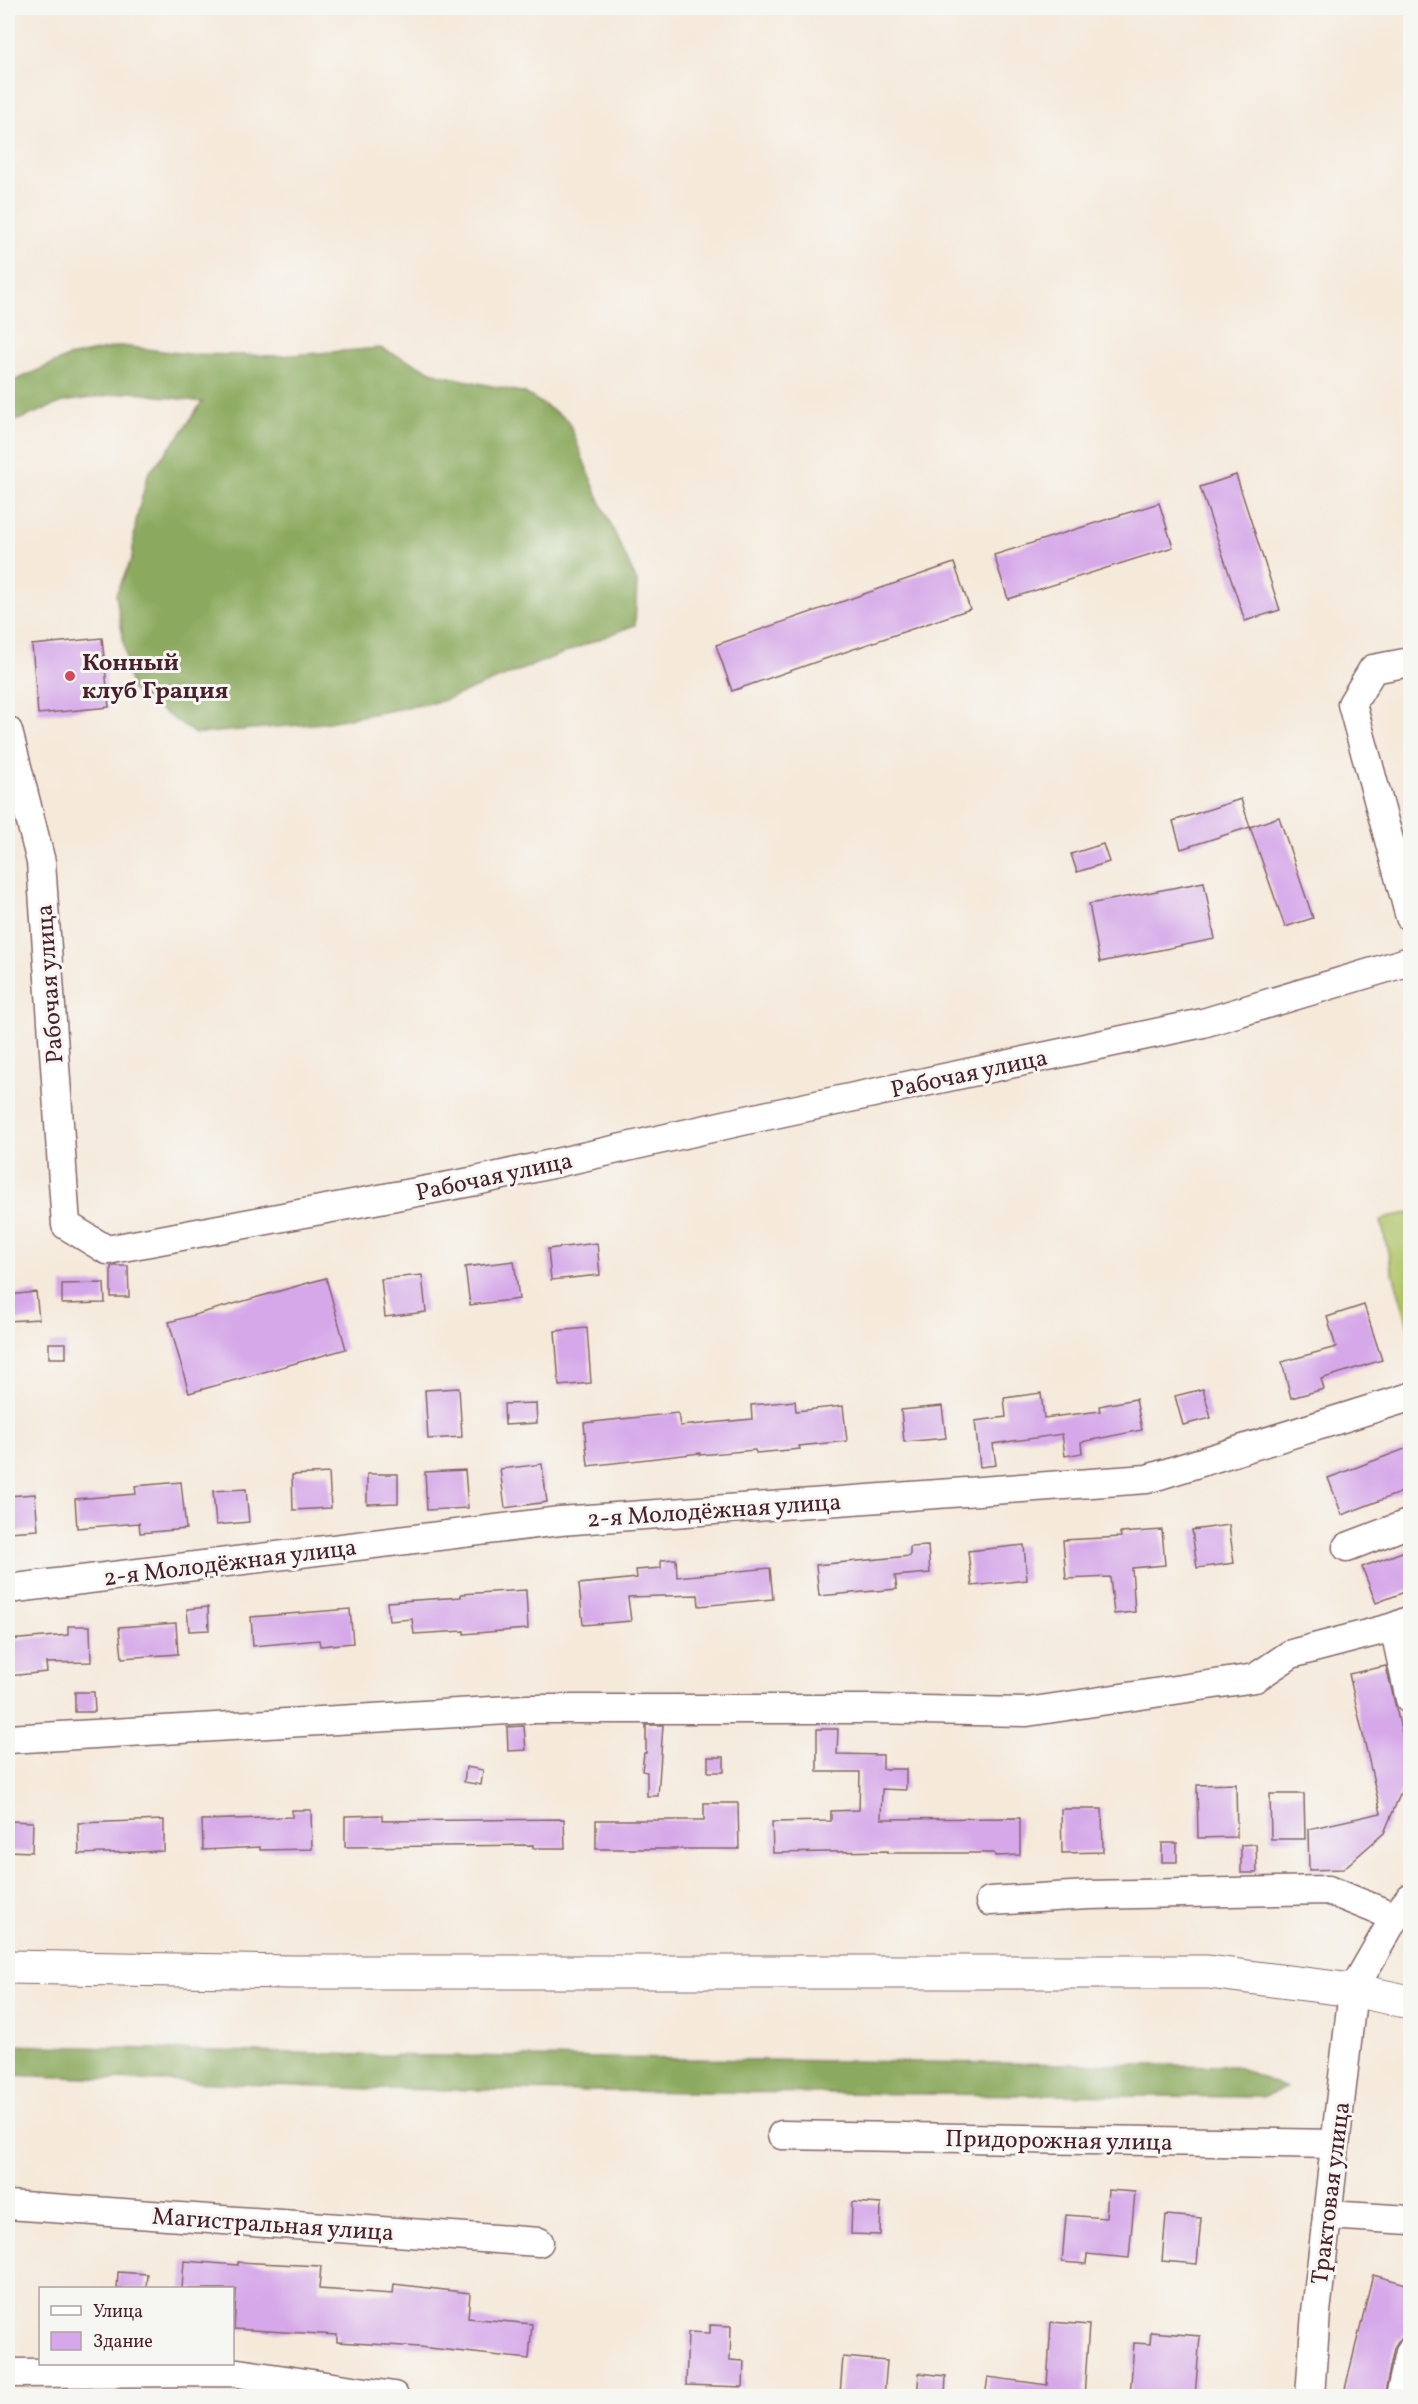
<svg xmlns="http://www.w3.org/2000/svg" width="1418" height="2404" viewBox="0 0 1418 2404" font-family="Vollkorn,serif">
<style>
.green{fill:#b0c56a;stroke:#7d724a;stroke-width:1.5}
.forest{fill:#8caa5e;stroke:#6b6444;stroke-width:1.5}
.building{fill:#d6a8e9}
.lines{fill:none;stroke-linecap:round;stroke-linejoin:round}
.minor-casing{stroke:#866668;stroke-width:31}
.major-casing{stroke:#866668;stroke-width:35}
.minor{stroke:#fff;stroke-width:28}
.major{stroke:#fff;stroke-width:33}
.poi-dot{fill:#d1495b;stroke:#f6f6f2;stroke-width:2}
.labels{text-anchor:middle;stroke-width:6;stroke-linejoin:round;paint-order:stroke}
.poi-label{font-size:24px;font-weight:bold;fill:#4a1f2b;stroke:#f6f6f2;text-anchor:start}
.street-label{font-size:24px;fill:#4a1f2b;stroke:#f6f6f2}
</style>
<rect width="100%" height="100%" fill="#f6f6f2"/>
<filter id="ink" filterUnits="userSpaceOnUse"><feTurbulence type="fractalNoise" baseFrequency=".0167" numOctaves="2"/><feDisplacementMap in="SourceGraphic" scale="12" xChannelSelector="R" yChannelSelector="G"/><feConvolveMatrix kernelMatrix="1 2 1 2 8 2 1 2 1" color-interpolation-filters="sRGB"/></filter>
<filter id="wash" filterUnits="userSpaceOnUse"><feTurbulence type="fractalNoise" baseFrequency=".008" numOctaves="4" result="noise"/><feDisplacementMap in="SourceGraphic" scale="24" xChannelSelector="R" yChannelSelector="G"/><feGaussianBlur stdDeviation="1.35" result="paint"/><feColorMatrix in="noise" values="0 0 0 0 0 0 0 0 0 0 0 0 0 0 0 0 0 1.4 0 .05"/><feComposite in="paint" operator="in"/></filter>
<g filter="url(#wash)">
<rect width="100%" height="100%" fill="#f5e9da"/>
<!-- green -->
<polygon class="green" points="1410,1212 1410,1331 1391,1266 1381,1220"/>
<!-- forest -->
<g class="forest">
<polygon points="121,346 188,354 281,356 380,348 440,375 525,393 568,420 595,490 637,582 635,625 442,701 323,723 195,734 131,689 116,594 132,558 136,521 148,474 180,435 202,402 131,392 63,402 8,424 8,388 13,381 68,357"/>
<polygon points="8,2045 365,2055 1235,2066 1286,2088 1262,2097 370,2089 8,2075"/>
</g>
<g id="blocks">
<!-- building -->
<g class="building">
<polygon points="1236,475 1280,610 1245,621 1200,487"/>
<polygon points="1159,503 1173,547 1008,599 994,555"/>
<polygon points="954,563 970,609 732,691 716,645"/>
<polygon points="102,638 109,707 38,714 32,645"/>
<polygon points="1241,799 1250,827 1181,849 1173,821"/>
<polygon points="1279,817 1313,918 1285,927 1250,827"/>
<polygon points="1103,844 1109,862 1077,872 1071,854"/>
<polygon points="1204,882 1215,939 1100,962 1089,904"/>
<polygon points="597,1243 600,1275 551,1280 548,1249"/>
<polygon points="514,1261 519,1299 470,1305 465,1267"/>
<polygon points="111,1266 128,1266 129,1297 111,1297"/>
<polygon points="422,1275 426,1312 385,1317 381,1279"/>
<polygon points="326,1278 346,1349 189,1393 169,1322"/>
<polygon points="104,1283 105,1303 62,1304 62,1284"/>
<polygon points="36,1292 39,1319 8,1321 8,1295"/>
<polygon points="1364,1305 1382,1360 1321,1379 1324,1389 1291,1398 1282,1362 1336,1347 1327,1317"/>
<polygon points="587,1328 591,1383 559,1386 555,1331"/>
<rect x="49" y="1343" width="17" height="15"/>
<polygon points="459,1388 462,1437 428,1439 425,1390"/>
<polygon points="1203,1389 1211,1418 1183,1425 1175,1396"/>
<polygon points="1041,1393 1044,1418 1100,1411 1099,1406 1136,1399 1142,1430 1081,1442 1082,1453 1065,1456 1062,1434 993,1444 996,1465 980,1467 975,1421 1006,1417 1004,1398"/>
<polygon points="795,1401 796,1411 843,1406 847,1441 799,1446 800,1449 756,1453 755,1450 700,1455 700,1453 588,1466 584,1423 678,1413 680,1426 752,1419 751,1405"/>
<polygon points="536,1403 537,1423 505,1425 504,1404"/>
<polygon points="942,1406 946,1438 904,1442 901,1410"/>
<polygon points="1410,1447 1410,1489 1342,1515 1328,1478"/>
<polygon points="542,1464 547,1502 505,1508 500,1469"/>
<polygon points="465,1470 468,1508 427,1510 425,1472"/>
<polygon points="329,1473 331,1508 293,1510 292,1475"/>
<polygon points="367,1474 398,1474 398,1503 367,1504"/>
<polygon points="181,1482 186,1529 140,1533 139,1523 77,1528 75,1499 136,1494 135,1486"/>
<polygon points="246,1489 249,1522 216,1525 213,1491"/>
<polygon points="35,1494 38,1530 8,1532 8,1496"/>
<polygon points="1229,1525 1234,1563 1197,1568 1192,1530"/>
<polygon points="1162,1530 1165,1565 1132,1568 1135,1612 1114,1614 1110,1577 1066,1579 1063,1540 1121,1537 1120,1533"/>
<polygon points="1024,1545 1027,1580 972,1586 968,1551"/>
<polygon points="928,1546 930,1573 895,1576 897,1589 819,1596 816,1565 910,1556 910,1547"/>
<polygon points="1410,1549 1410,1590 1376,1603 1362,1567"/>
<polygon points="676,1559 677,1577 770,1568 773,1599 699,1606 698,1595 628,1597 631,1621 583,1625 579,1584 637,1578 636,1570 661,1568 661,1560"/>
<polygon points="526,1590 528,1629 464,1634 464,1631 414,1634 412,1619 389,1621 387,1602 461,1597 461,1594"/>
<polygon points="208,1607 209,1630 189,1631 187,1609"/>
<polygon points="350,1609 353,1643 320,1646 319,1640 253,1646 251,1617"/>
<polygon points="176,1623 178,1654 122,1658 119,1627"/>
<polygon points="68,1626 90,1626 91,1662 46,1663 47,1672 8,1676 8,1640 68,1635"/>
<polygon points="1386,1666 1410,1767 1410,1784 1404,1785 1384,1833 1343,1869 1309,1870 1308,1829 1381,1813 1349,1674"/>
<polygon points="75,1692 94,1692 95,1712 75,1712"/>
<polygon points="646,1725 663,1725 658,1796 647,1796 647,1772 642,1771 644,1753 646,1753"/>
<polygon points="524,1726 526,1750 508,1751 507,1727"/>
<polygon points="817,1729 838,1729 837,1754 883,1755 883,1769 906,1769 906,1790 882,1789 881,1819 1020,1818 1020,1855 995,1856 994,1853 888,1853 888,1851 773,1853 772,1822 831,1821 831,1811 859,1810 860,1772 817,1772"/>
<rect x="708" y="1757" width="16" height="15"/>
<polygon points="466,1767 483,1770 481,1785 464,1782"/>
<polygon points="1236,1784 1237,1837 1198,1838 1197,1785"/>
<polygon points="1270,1794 1304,1794 1305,1839 1271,1839"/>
<polygon points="704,1803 738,1803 739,1849 596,1849 596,1820 704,1820"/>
<polygon points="1061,1809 1102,1809 1103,1852 1062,1853"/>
<polygon points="292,1810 311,1810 312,1849 260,1850 260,1847 203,1850 202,1820 292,1817"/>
<polygon points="382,1815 382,1821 564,1819 565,1848 533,1848 533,1845 345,1847 345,1816"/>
<polygon points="164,1820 164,1851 79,1854 78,1823"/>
<polygon points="8,1821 33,1822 32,1852 8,1851"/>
<rect x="1162" y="1843" width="15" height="19"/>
<polygon points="1256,1844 1257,1873 1241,1873 1241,1845"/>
<polygon points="1108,2190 1135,2192 1129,2258 1087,2254 1086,2264 1062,2262 1066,2215 1106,2218"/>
<polygon points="852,2202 881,2204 880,2235 851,2234"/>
<polygon points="1166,2215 1201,2218 1197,2264 1162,2261"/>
<polygon points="184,2261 238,2265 238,2262 321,2266 319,2289 393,2294 394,2284 470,2293 468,2318 532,2324 529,2359 420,2347 337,2342 337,2335 234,2329 236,2289 182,2289"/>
<polygon points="118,2272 147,2274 146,2289 117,2289"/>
<polygon points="1373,2275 1410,2285 1410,2314 1405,2336 1398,2341 1394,2348 1384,2397 1343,2397"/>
<polygon points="1051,2322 1089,2325 1084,2397 985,2397 988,2377 1047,2385"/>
<polygon points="710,2325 731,2326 730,2360 744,2361 743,2387 686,2385 688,2332 710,2333"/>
<polygon points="1151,2332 1200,2336 1195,2397 1130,2397 1134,2343 1150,2344"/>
<polygon points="843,2357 887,2361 884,2397 840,2395"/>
<polygon points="919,2373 946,2376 945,2397 917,2397"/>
</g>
</g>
</g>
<g filter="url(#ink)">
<use href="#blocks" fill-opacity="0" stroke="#866668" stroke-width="1.5"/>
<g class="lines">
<!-- minor casing -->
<g class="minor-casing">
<g id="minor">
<polyline points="1410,662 1373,669 1352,704 1410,917"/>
<polyline points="8,731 41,862 66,1225 107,1250 476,1181 760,1117 1203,1023 1410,961"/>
<polyline points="1347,1547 1410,1523"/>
<polyline points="8,1589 560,1521 1147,1479 1410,1397"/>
<polyline points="1394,1627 1410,1699"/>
<polyline points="8,1739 527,1709 869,1709 1027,1712 1255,1678 1291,1654 1394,1627 1410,1620"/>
<polyline points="990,1901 1088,1895 1328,1890 1395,1917"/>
<polyline points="782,2135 1335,2144"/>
<polyline points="8,2205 539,2242"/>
<polyline points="1327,2215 1410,2220"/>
<polyline points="8,2373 231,2372 394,2396"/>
<polyline points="1310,2396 1316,2312 1353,1990 1395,1917 1410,1898"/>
<polyline points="1400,2396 1410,2352"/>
</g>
</g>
<!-- major casing -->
<g class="major-casing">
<polyline id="major" points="8,1967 291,1972 1208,1972 1353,1990 1410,2002"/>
</g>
<!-- minor -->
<use href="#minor" class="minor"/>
<!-- major -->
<use href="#major" class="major"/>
</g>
</g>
<!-- markers -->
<circle class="poi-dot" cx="70" cy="676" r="6"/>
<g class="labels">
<!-- poi labels -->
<g class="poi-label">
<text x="82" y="670">Конный<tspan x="82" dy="28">клуб Грация</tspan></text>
</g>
<!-- street labels -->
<g class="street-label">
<text transform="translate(49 984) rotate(-94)" y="8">Рабочая улица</text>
<text transform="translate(969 1073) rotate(-12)" y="8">Рабочая улица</text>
<text transform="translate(494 1176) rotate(-12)" y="8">Рабочая улица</text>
<text transform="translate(714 1510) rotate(-4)" y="8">2-я Молодёжная улица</text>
<text transform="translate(230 1562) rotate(-7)" y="8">2-я Молодёжная улица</text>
<text transform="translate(1059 2140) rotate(1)" y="8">Придорожная улица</text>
<text transform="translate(1330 2193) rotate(-83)" y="8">Трактовая улица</text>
<text transform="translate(273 2224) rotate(4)" y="8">Магистральная улица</text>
</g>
</g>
<!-- margin -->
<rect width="1418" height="2404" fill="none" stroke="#f6f6f2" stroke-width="30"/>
<!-- legend -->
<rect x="39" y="2287" width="195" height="78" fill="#f6f6f2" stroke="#b1a0a2" stroke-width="1.5"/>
<rect x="51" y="2306" width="30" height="9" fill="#ffffff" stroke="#b1a0a2" stroke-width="1.5"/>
<text x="93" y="2317" font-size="18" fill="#4a1f2b">Улица</text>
<rect x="51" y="2332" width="30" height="18" fill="#d6a8e9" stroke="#b1a0a2" stroke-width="1.5"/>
<text x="93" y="2347" font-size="18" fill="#4a1f2b">Здание</text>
</svg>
